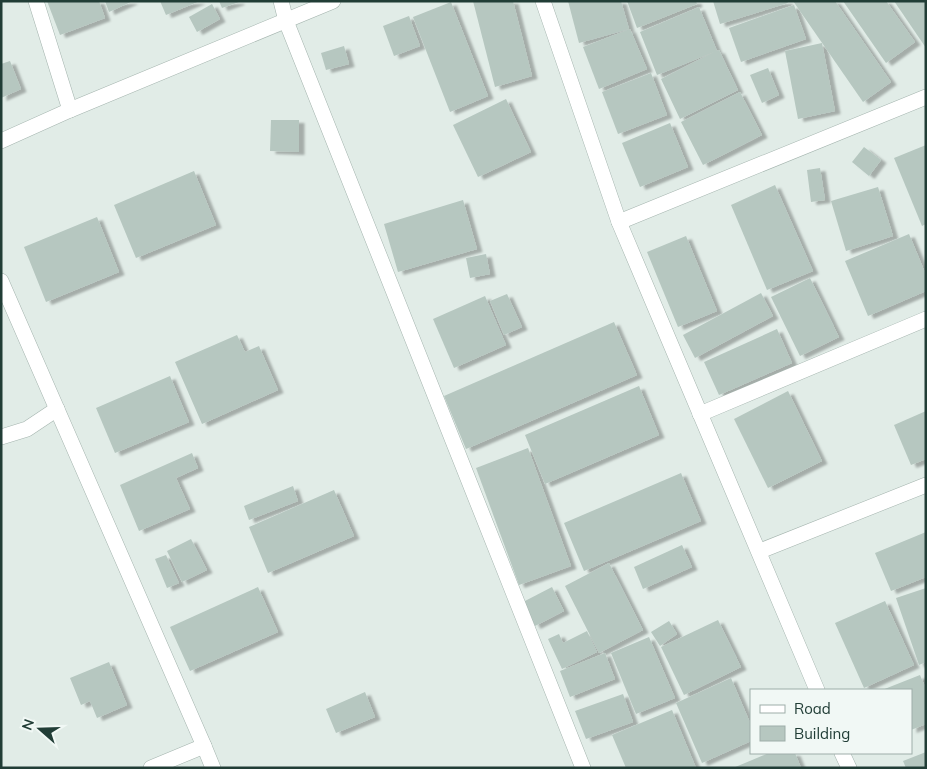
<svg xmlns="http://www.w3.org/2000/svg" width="927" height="769" viewBox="0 0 927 769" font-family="Mulish,sans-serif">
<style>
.building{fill:#b6c7c0;filter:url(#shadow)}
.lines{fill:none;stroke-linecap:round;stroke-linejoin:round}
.street-casing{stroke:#a4b4ae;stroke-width:16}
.street{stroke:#fff;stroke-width:15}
</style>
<defs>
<filter id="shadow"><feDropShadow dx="5.5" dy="3" stdDeviation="1" flood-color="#0004"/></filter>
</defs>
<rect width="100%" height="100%" fill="#e1ece7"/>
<!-- building -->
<g class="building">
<polygon points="47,1 99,1 105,18 60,35"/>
<polygon points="105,1 133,1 109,12"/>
<polygon points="160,1 200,1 166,15"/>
<polygon points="219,1 239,1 239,2 222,8"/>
<polygon points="473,1 513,1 532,76 495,87"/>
<polygon points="568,1 621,1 629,29 579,43"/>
<polygon points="627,1 696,1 697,4 637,28"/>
<polygon points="713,1 787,1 788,3 720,24"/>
<polygon points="793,1 835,1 891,82 863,102"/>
<polygon points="843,1 886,1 915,42 886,63"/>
<polygon points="894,1 926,1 926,48"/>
<polygon points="451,2 488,96 450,112 413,17"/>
<polygon points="212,4 220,19 197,32 189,17"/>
<polygon points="794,5 806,39 741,62 729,28"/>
<polygon points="699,7 717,51 719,50 738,90 680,119 661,79 714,52 657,75 640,32"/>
<polygon points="409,16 420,46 394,56 383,26"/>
<polygon points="630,29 647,69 599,89 583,47"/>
<polygon points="822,43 835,111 798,119 785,51"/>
<polygon points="344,46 349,64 326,70 321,53"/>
<polygon points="10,61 21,89 1,98 1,64"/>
<polygon points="768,68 779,95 762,103 750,75"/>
<polygon points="651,73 667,115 618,134 602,92"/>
<polygon points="740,92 762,135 703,165 681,122"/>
<polygon points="506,99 531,152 478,177 453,125"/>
<polygon points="271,120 299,120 299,152 270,151"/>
<polygon points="670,123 688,167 640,187 622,143"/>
<polygon points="926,145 926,224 922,226 894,158"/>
<polygon points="864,147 881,160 869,176 852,162"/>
<polygon points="820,168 825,200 811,202 807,170"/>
<polygon points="194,171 216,225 136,258 114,205"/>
<polygon points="775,185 813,271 767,290 731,205"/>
<polygon points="878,187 893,236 846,251 831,201"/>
<polygon points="463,200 477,249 398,272 384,224"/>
<polygon points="97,217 119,272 46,302 24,247"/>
<polygon points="909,234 926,275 926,291 868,316 845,261"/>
<polygon points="686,236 717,311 678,327 647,252"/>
<polygon points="486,254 490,274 470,278 466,258"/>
<polygon points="810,278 839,337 800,356 771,297"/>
<polygon points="761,293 773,316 695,358 683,335"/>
<polygon points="507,294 522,327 504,335 490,301"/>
<polygon points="485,296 506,345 454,368 433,319"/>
<polygon points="614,322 637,375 466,449 444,396"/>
<polygon points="777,329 792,363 719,395 704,362"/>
<polygon points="237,335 245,352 259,346 278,390 202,424 175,362"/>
<polygon points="170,376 189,422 115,453 96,408"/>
<polygon points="639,386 659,435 545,484 525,435"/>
<polygon points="788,391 822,461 768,488 734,419"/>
<polygon points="926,411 926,459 911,465 894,425"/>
<polygon points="528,448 571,566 519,585 476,468"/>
<polygon points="192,453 198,468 176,478 190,509 139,531 120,485"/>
<polygon points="681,473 701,521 584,571 564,523"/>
<polygon points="293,486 298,501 249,520 244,506"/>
<polygon points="334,490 354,536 268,573 249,527"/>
<polygon points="926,532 926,577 891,591 875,553"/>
<polygon points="191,539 207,570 182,582 167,551"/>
<polygon points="682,545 692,567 643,589 634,567"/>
<polygon points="166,555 179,583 167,588 155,559"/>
<polygon points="609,563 643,630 599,653 565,586"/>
<polygon points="258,587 278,632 190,671 170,627"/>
<polygon points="552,587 564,611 535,626 523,602"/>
<polygon points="926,588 926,662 919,665 896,598"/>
<polygon points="885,601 914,665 864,688 835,623"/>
<polygon points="718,620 741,667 684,695 661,647"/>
<polygon points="669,621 677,634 660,646 651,632"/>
<polygon points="587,631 597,652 562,669 548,639 559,634 563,643"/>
<polygon points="649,637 675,698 636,714 611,653"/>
<polygon points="605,653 615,679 570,697 560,671"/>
<polygon points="109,662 127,705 97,718 90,701 81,705 70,678"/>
<polygon points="920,675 926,689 926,724 911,730 911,690 882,690"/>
<polygon points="731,678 751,725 751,741 702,763 676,703"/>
<polygon points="365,692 375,717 336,733 326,709"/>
<polygon points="623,694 633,722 586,739 575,711"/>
<polygon points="672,710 696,768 626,768 612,735"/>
<polygon points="926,752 926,768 906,768 903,761"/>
<polygon points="769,753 795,753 801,768 733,768"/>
</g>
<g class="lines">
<!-- street casing -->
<g class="street-casing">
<g id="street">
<polyline points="36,1 70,110"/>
<polyline points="281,1 286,21 583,768"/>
<polyline points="543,1 619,222 817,690"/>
<polyline points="1,141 70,110 333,1"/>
<polyline points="619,222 926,97"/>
<polyline points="1,281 204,746 151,768"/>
<polyline points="700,414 926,319"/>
<polyline points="1,437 27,429 57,409"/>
<polyline points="760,551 926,485"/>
<polyline points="204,746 213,768"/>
<polyline points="842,753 849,768"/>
</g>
</g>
<!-- street -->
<use href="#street" class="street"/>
</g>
<!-- border -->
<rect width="927" height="769" fill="none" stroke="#213d36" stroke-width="5"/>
<!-- legend -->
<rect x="750" y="689" width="162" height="65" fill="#f1f8f5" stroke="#9eada9"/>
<rect x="760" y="705" width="25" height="8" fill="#ffffff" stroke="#9eada9"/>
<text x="794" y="714" font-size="15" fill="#213d36">Road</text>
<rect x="760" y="726" width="25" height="15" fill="#b6c7c0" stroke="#9eada9"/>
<text x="794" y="739" font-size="15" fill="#213d36">Building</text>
<!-- north arrow -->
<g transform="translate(40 729) rotate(290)" stroke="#f1f8f5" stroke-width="4" paint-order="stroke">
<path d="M0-4L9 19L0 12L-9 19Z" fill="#213d36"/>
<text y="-8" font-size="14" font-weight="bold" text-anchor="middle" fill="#213d36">N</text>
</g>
</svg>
